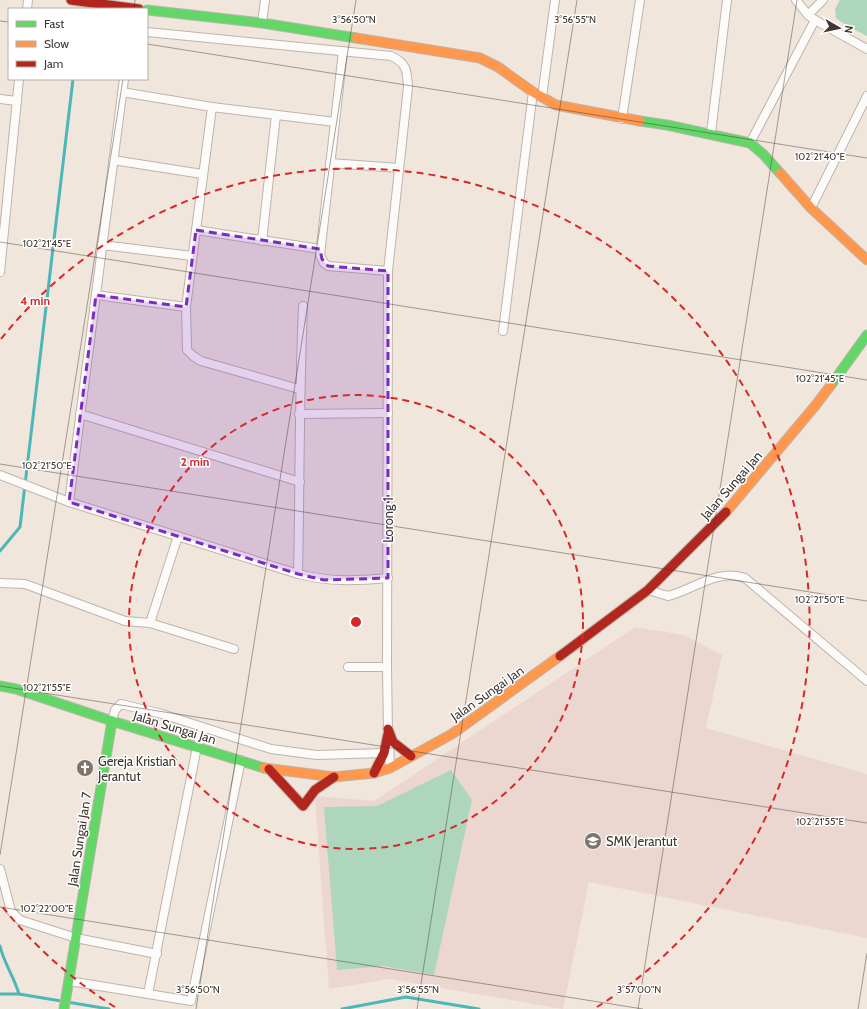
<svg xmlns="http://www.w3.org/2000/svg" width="867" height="1009" viewBox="0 0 867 1009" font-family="Cabin,sans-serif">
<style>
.education{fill:#ebd7d0}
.green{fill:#aed6bc}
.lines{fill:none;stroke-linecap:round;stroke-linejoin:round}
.stream{stroke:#4cb7b6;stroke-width:3}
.street-casing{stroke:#bdb4ac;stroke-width:10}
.fast-casing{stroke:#bdb4ac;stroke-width:11}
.slow-casing{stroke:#bdb4ac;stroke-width:11}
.jam-casing{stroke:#bdb4ac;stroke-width:11}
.street{stroke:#fdfbfa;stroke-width:8}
.fast{stroke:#63d668;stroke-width:9}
.slow{stroke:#ff974d;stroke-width:9}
.jam{stroke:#b3261e;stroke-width:9}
.marked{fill:#7b2cbf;fill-opacity:0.2;stroke:#7b2cbf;stroke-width:3;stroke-dasharray:8 5;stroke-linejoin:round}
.ticks{fill:none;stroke:#3f3730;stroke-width:1;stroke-opacity:0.45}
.ring{fill:none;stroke:#d62828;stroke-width:2;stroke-dasharray:7 5}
.labels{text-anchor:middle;stroke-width:3;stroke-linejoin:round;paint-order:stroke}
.street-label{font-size:13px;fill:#3f3730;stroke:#fff}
.poi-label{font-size:13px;fill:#3f3730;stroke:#fff;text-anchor:start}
.ticks-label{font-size:10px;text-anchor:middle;fill:#3f3730;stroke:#fff;stroke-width:3;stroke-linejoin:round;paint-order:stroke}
.centre{fill:#d62828;stroke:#fff;stroke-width:2}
.ring-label{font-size:12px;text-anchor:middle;font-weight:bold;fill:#d62828;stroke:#fff;stroke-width:3;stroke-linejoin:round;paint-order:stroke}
</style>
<rect width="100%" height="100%" fill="#f1e6db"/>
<!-- education -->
<polygon class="education" points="635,627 684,635 722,655 706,728 867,774 867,938 589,882 563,1009 389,979 329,989 315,796 374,801"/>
<!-- green -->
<g class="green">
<polygon points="840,0 867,0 867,36 847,26 836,18 835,9"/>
<polygon points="451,770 472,800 434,975 384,966 337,970 324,807 377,806"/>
</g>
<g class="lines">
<!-- stream -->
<g class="stream">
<polyline points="0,551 20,527 73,79"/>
<path d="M0,946C4,963 14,977 19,994"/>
<polyline points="0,994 19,994 109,1009"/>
<polyline points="342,1009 406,997 479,1009"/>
</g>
<!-- street casing -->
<g class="street-casing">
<g id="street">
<polyline points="796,0 808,15 815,20"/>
<polyline points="27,9 28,0"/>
<polyline points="808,15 823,0"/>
<polyline points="262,23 265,0"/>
<path d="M147,32L391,56C407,63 407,71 408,87L388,271L387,667L388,733"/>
<polyline points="343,51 320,255 324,263 328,266 388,271"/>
<polyline points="122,92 212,107 335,122"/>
<polyline points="542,97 555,0"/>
<polyline points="0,99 17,101"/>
<polyline points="212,107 186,307 187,350 193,356 201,361 299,389"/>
<polyline points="622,119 640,0"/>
<polyline points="711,133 727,0"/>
<polyline points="750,143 815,20 867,49"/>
<polyline points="113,160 202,174"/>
<polyline points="330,163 399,168"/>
<polyline points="811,208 867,96"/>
<polyline points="196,230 320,249"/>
<polyline points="262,241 276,115"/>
<polyline points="102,245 192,256"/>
<polyline points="0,272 19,79"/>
<polyline points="96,295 186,307"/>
<polyline points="503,331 533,92"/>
<polyline points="80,414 300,482"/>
<polyline points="299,414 388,413"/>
<path d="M0,475L69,502L298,574C331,582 354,581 388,578"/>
<polyline points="69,502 124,79"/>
<path d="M298,574C300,485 299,396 303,306"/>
<polyline points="0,583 25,584 125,621 150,623 178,536"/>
<path d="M648,590L668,596C693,590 718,568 745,578L867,681"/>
<polyline points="150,623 234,649"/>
<polyline points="348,667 387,667"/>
<polyline points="112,721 115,710 121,704 162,714 271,749 317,755 384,753"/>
<polyline points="389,745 390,768"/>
<polyline points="0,869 11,911 20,920 76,938 157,954"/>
<polyline points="69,981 191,1001 241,760"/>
<polyline points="148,994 197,747 204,728"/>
</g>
</g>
<!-- fast casing -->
<g class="fast-casing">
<g id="fast">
<polyline points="147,10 262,23 356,38"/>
<polyline points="640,121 667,125 750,143 763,154 780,173"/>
<polyline points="831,385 867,335"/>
<polyline points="0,686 16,689 112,721 264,768"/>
<polyline points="64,1009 112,721"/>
</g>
</g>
<!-- slow casing -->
<g class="slow-casing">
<g id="slow">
<polyline points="356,38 480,58 498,67 533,92 556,105 640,121"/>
<polyline points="780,173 811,208 867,260"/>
<polyline points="726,512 815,406 831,385"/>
<polyline points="264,768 334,777 374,773 390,768 452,734 560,656"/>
</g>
</g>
<!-- jam casing -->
<g class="jam-casing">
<g id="jam">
<polyline points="71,0 139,9"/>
<polyline points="560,656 648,590 726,512"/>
<polyline points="388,729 393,742 411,756"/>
<polyline points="269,769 303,806 315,790 334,777"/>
<polyline points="374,773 384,753 388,734"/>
</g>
</g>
<!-- street -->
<use href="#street" class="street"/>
<!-- fast -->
<use href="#fast" class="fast"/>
<!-- slow -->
<use href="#slow" class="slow"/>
<!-- jam -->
<use href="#jam" class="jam"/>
</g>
<!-- marked area -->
<path class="marked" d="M196,230L320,249L322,259L328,266L388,271V578L324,580L298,574L69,502L96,295L186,307Z"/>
<!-- ticks -->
<path class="ticks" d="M134,9L135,0M0,21L9,22M147,44L867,158M0,242L867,380M0,464L867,601M0,686L867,823M0,855L123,79M0,907L643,1009M196,1009L356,0M417,1009L577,0M638,1009L797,0M858,1009L867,953"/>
<!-- distance rings -->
<g class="ring">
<circle cx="356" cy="622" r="227"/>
<path d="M115 1007A454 454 0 0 1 1 905M1 339A454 454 0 1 1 597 1007"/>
</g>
<!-- icons -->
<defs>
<g id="church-disc" transform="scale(0.9)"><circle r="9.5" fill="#7d746c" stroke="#fff"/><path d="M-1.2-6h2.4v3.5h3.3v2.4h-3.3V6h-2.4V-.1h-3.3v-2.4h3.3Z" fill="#fff"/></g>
<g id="school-disc" transform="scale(0.9)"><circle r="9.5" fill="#7d746c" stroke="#fff"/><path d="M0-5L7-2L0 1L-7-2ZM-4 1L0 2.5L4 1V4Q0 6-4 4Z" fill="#fff"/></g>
</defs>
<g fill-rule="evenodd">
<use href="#church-disc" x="85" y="768"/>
<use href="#school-disc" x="593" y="841"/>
</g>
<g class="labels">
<!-- street labels -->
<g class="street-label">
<text transform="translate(731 485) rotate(-49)" y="5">Jalan Sungai Jan</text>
<text transform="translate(388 520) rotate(-90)" y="5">Lorong 1</text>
<text transform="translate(487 693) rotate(-35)" y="5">Jalan Sungai Jan</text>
<text transform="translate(175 727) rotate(17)" y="5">Jalan Sungai Jan</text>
<text transform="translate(79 839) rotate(-81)" y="5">Jalan Sungai Jan 7</text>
</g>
<!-- poi labels -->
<g class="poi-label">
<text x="98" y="766">Gereja Kristian<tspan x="98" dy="15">Jerantut</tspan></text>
<text x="606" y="846">SMK Jerantut</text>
</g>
</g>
<g class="ticks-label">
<text x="354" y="23">3°56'50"N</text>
<text x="575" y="23">3°56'55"N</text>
<text x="820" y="160">102°21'40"E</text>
<text x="47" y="247">102°21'45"E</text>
<text x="820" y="382">102°21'45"E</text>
<text x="47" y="469">102°21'50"E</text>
<text x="820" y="603">102°21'50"E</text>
<text x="47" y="691">102°21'55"E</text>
<text x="820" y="825">102°21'55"E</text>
<text x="47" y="912">102°22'00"E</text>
<text x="198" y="993">3°56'50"N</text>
<text x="418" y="993">3°56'55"N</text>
<text x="639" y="993">3°57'00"N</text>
</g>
<circle cx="356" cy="622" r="6" class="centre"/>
<g class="ring-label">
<text x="35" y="305">4 min</text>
<text x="195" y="466">2 min</text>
</g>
<!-- legend -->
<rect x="8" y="8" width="140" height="72" fill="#ffffff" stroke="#b2afac"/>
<rect x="16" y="21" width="20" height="6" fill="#63d668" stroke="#b2afac"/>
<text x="44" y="28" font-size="12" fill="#3f3730">Fast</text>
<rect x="16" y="41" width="20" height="6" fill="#ff974d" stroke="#b2afac"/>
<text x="44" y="48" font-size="12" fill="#3f3730">Slow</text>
<rect x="16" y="61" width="20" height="6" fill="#b3261e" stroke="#b2afac"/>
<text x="44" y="68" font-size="12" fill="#3f3730">Jam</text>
<!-- north arrow -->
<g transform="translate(839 28) rotate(99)" stroke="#ffffff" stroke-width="3" paint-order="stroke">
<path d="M0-3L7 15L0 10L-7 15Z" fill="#3f3730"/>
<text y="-6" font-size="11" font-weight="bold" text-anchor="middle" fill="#3f3730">N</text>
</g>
</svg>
